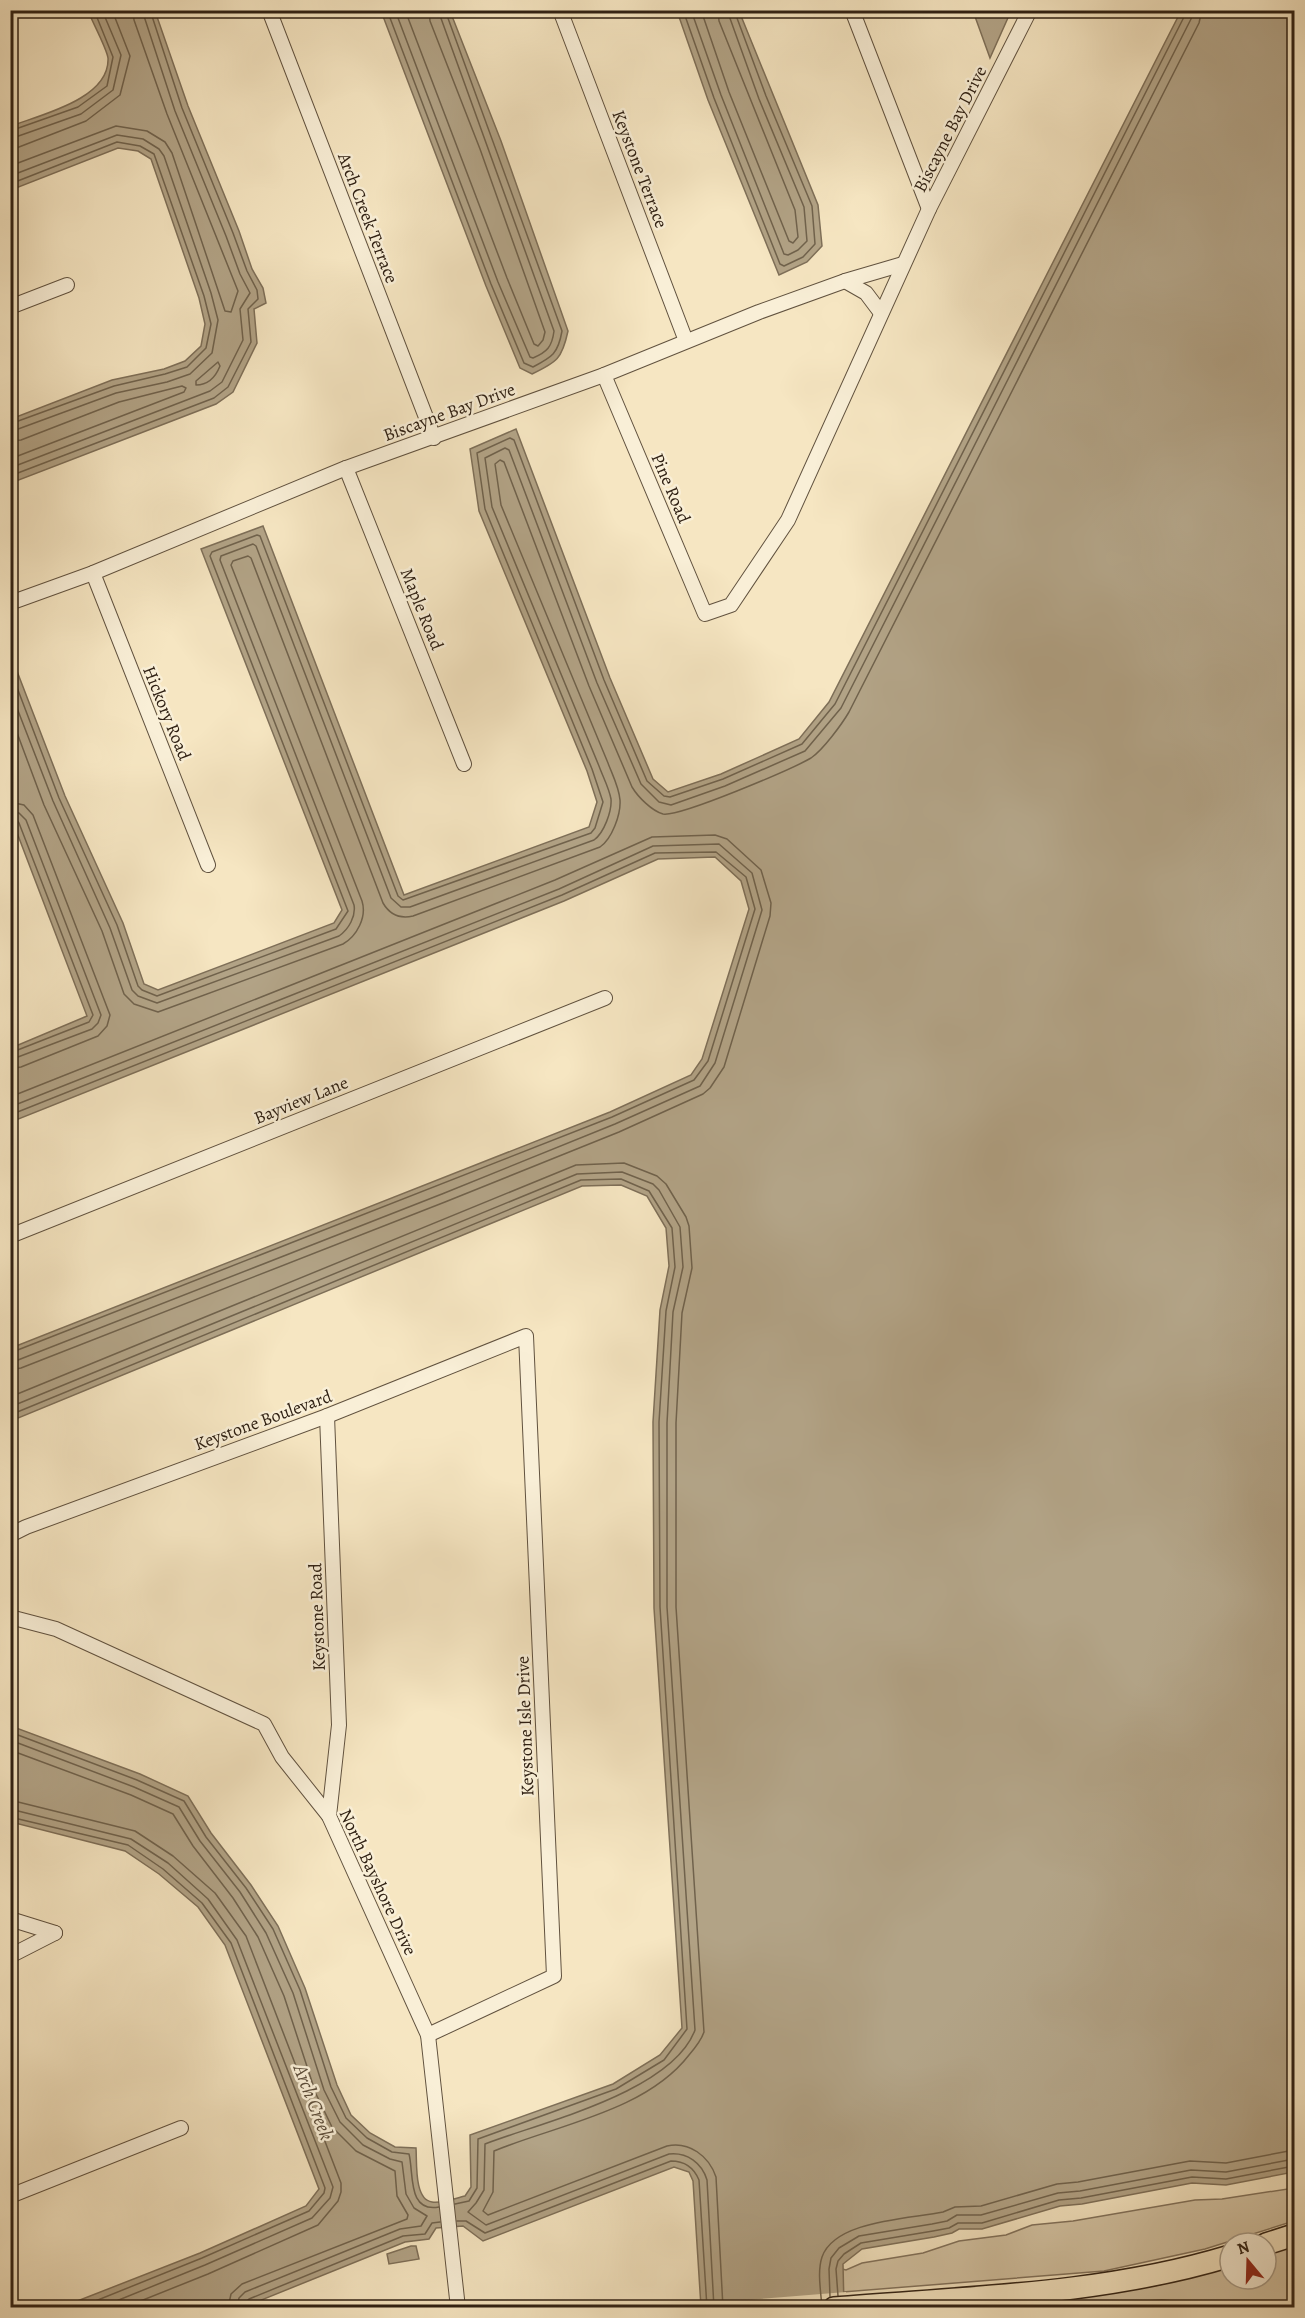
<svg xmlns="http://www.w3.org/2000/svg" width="1305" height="2318" viewBox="0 0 1305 2318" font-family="Alegreya,serif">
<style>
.green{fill:#d4c4a4;stroke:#82725c;stroke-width:1.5}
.water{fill:#b2a386;stroke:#7e6f58;stroke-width:1.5}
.pier{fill:#f6e6c2}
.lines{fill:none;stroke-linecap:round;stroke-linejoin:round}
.shore{stroke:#70624c;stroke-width:1.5}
.minor-casing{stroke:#61523f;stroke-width:16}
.primary-casing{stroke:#2f2013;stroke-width:24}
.minor{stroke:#f9efd7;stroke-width:14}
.primary{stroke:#f6e6c2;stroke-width:21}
.labels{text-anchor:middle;stroke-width:5;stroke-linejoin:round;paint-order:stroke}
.street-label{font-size:18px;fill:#2f2013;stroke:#f9efd7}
.water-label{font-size:20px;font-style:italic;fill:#5d4e3b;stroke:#f9efd7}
</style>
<rect width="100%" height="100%" fill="#f6e6c2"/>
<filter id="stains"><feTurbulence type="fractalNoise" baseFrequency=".00333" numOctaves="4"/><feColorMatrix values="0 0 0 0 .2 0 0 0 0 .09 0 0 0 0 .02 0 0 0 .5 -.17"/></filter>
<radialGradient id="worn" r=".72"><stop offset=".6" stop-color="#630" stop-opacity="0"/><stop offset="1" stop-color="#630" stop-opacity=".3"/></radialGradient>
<!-- green -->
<g class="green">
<polygon points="1294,2188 1294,2221 1205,2249 1104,2271 843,2292 842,2269 846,2270 862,2263 923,2253 959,2241 1006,2235 1032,2225 1073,2221 1195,2200 1222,2199"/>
<polygon points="1294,2245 1294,2307 1263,2308 1162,2300 1034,2308 958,2308 1112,2293 1159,2285 1230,2266 1230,2279 1266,2279 1266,2254"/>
</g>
<!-- water -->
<g class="water">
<path d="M88,11H155L188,106L239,231L252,269L263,288L266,303L254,309L257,343L233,392L216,404L11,483V419L112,380L164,369L185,361L201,346L205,324L199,298L151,159L138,151L118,148L11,190V126C40,115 110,99 108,58C107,49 92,21 88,11Z"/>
<path d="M381,11H450L501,141L568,331C562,359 557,362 532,374L520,368L486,286Z"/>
<polygon points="677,11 739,11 818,205 822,246 807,262 779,275 708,100"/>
<polygon points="973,11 1011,11 990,58"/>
<path d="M1181,11H1294V2172L1226,2185L1192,2183L1082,2204L1060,2206L982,2229H959L952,2233L934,2237L862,2249L843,2264L844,2307H701L693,2181L689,2172L674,2167L483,2241L463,2226L436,2228L429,2239L405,2242L244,2307H62L200,2253L306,2206L319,2189L225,1945L198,1907L159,1874L125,1851L11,1822V1726L140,1774L188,1796L211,1833L251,1885L278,1926L305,1988L337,2085L351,2115L370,2133L395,2147L416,2148C417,2162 414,2200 432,2202C442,2204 456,2198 465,2196L471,2187L470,2135L613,2084L660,2055L682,2028L654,1608L653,1422L660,1310L669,1266L666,1228L647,1196L621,1185L582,1186L11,1421V1348L610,1112L691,1075L702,1059L749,909L741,881L715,857L658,859L564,901L11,1122V1048L87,1016L11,817L10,653L65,796L123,923L144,984L158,990L334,923L342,910L201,549L263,526L404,895L589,827L597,802L587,771L479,511L470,449L516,429L610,678L653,779L668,792L721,774L799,739L829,702Z"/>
<polygon points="411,2246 416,2246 419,2259 389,2264 387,2254"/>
</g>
<!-- pier -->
<polygon class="pier" points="846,2292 847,2308 698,2308 698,2304"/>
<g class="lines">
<!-- shore -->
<g class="shore">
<path d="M387,10L491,284L524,363L533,367C552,357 558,354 562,331L445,10"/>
<path d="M395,10L498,282L530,357L533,358C547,352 552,347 554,331L438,10"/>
<polyline points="405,10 507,278 534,344 538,346 543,340 545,332 480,149 430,21 429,10"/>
<polyline points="683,10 714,98 780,264 784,266 803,257 815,244 812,206 766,96 734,10"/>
<polyline points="691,10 721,95 784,254 788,255 798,250 807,241 804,207 759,99 727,10"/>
<polyline points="701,10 729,92 789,241 793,243 798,237 795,210 719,21 718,10"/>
<polyline points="10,131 78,107 107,86 113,57 94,10"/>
<polyline points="10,139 81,114 113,90 121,55 102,10"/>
<polyline points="10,148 19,147 86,121 120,95 130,56 112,10"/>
<polyline points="10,166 116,126 147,131 165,142 172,153 225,311 231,312 238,291 167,114 134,20 133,10"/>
<polyline points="10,176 117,135 143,139 159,149 164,156 211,293 218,320 212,353 190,374 167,382 116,393 10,432"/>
<polyline points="10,184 117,142 140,146 154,154 204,296 211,324 206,348 187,367 165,374 114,386 10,424"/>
<path d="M218,362L220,366C216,376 209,385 196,385V381Z"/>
<polyline points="10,441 21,440 119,402 182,386 186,388 184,392 10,459"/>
<polyline points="10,468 210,391 222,382 243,340 240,309 250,293 240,274 226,236 175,111 142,10"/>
<polyline points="10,476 214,398 228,387 251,342 248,309 258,299 257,290 247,271 233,233 182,108 150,10"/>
<polyline points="10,669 59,798 117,925 138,986 142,990 157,996 336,929 348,911 210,556 212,552 257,535 260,536 398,896 403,900 591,833 595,828 603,802 592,769 485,509 477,453 510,438 514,440 604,680 647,781 664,796 670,797 723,779 802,744 835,704 1185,15 1185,10"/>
<path d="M10,690L53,801L110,928L132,990L138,996L157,1003L339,936C349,929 356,916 354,905L220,560L221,556L253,544L256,546L391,898L401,907H410L594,840C604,833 612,811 611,799C609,788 603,777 599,766L492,507L485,458L505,448L509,450L597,683L641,784L659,802L671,805L725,786L805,751L841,708L1191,19L1193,10"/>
<path d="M10,714L44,805L102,931L124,994L134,1004L158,1012L343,944C357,936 367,917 362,901L231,565L233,561L248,556L251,558L383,903C390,915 400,919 413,916L600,847C612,839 621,814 620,800C619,787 612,774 608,763L501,505L495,464L500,460L504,462L589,686L632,787C638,797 652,811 663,814C680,817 792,769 811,758C823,750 842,724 849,712L1199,23L1202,10"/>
<polyline points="10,802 24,805 33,815 110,1015 107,1026 98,1036 21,1067 10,1069"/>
<polyline points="10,811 19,813 26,820 101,1015 98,1023 92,1029 10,1060"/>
<polyline points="10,818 16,819 19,823 93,1015 89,1022 10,1053"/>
<polyline points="10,1097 555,880 652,837 715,835 727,839 761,870 771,903 770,916 724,1067 710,1088 703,1094 619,1132 445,1202 21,1368 10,1370"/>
<polyline points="10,1107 559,889 653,846 719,844 752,873 762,910 715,1063 700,1086 615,1124 442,1194 18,1360 10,1361"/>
<polyline points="10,1115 562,895 655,853 716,852 746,877 755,909 708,1061 694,1080 612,1117 10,1353"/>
<path d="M10,1397L576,1165L624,1163L657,1176L666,1184L686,1217L689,1226L692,1268L682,1313L676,1423V1607L704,2032C701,2041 695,2048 689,2055C646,2111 557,2125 494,2151L493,2192L483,2211L488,2215L667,2146C689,2141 709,2156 716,2177L723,2308"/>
<path d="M10,1407L577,1174L622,1172L653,1184L659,1190L680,1227L683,1267L673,1312L667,1423V1607L695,2030C672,2092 542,2122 485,2144L484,2190L476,2203L468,2212L486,2225L669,2154C687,2152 702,2163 707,2180L714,2308"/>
<polyline points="10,1415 581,1180 621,1179 649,1191 672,1228 675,1267 666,1311 659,1422 660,1607 687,2029 664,2060 616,2089 478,2139 477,2188 469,2201 455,2204"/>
<path d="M10,1732L137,1780L184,1801L206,1837L246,1888L273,1929L300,1990L331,2087L346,2118L367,2138L392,2152L409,2154C414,2173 407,2213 439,2207"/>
<polyline points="10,1740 134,1787 179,1807 200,1841 240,1892 266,1933 293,1993 324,2090 340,2122 363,2145 390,2159 402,2162 406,2194 414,2208 427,2216 421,2226 400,2229 245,2292 239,2298 237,2308"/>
<polyline points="10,1750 131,1795 173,1814 193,1846 233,1898 258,1937 284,1996 316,2094 332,2127 356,2151 395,2171 397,2196 408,2215 407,2219 242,2284 231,2294 228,2308"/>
<polyline points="10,1800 135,1831 173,1856 215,1893 246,1936 341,2183 341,2192 338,2201 318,2225 208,2274 123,2308"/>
<polyline points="10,1809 131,1839 168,1863 208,1899 237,1940 333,2187 330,2198 312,2218 205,2265 99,2308"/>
<polyline points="10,1817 128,1845 163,1869 202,1903 231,1943 325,2188 324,2193 309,2211 202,2258 78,2308"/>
<path d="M457,2221H466L485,2233L671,2161C685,2161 694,2168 699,2180L707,2308"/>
<polyline points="838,2296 836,2269 838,2261 844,2254 861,2243 933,2231 949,2228 958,2223 982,2223 1059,2200 1081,2198 1192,2177 1226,2179 1294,2166"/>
<polyline points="830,2297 829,2269 831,2258 839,2248 859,2236 932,2224 947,2221 957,2215 981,2215 1058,2193 1080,2191 1191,2170 1226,2172 1294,2159"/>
<polyline points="244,2308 245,2303 249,2299 403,2236 425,2234 432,2223 440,2222"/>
<path d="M822,2308C821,2292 817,2272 822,2257C835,2220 910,2219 943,2212L955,2207L981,2206L1057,2184L1078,2182L1190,2161L1226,2163L1294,2150"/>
</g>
<!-- minor casing -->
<g class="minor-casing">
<g id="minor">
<polyline points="269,10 434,438"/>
<polyline points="560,10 686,341"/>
<polyline points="852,10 929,209"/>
<polyline points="845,281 866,293 881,313"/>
<polyline points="10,307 67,285"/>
<polyline points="604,375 705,614 731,605 788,520 929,209 1030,10"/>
<polyline points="346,468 464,764"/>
<polyline points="93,573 208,865"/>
<polyline points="10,603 93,573 346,468 604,375 759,312 845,281 903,264"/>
<polyline points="10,1236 605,998"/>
<polyline points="327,1416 339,1725 329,1816"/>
<polyline points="10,1535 26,1527 327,1416 526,1336 554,1976 428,2035"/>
<polyline points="10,1617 56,1629 264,1724 282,1757 329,1816 428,2035 458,2308"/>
<polyline points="10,1919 55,1933"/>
<polyline points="10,1956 55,1933"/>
<polyline points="10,2196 181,2128"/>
</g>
</g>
<!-- primary casing -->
<g class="primary-casing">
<g id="primary">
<polyline points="1266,2244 1294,2235"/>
<path d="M834,2308C966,2297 1102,2295 1230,2256"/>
</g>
</g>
<!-- minor -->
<use href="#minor" class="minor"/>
<!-- primary -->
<use href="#primary" class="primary"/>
</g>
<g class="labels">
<!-- street labels -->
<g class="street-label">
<text transform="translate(950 129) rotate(-63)" y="6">Biscayne Bay Drive</text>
<text transform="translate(640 169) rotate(69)" y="6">Keystone Terrace</text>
<text transform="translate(368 218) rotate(69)" y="6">Arch Creek Terrace</text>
<text transform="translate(449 412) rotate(-20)" y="6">Biscayne Bay Drive</text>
<text transform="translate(671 488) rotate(67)" y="6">Pine Road</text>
<text transform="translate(422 609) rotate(68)" y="6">Maple Road</text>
<text transform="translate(167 713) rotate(68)" y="6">Hickory Road</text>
<text transform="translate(301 1100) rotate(-22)" y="6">Bayview Lane</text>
<text transform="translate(263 1420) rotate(-20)" y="6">Keystone Boulevard</text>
<text transform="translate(317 1617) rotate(-92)" y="6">Keystone Road</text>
<text transform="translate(525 1726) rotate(-92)" y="6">Keystone Isle Drive</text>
<text transform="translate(378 1882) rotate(65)" y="6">North Bayshore Drive</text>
</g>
<!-- water labels -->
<g class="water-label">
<text transform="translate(314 2102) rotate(69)" y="7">Arch Creek</text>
</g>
</g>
<!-- margin -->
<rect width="1305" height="2318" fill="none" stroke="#f6e6c2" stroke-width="36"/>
<rect x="12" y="12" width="1281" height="2294" fill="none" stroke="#2f2013" stroke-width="3"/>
<rect x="18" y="18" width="1269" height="2282" fill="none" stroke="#2f2013" stroke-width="1.5"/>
<!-- north arrow -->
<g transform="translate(1248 2261) rotate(341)"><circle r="28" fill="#f9efd7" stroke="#a89c89" stroke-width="1.5"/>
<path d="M0-4.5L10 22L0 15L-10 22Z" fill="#8f2418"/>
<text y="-9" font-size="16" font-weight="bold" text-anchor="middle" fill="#2f2013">N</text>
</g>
<rect width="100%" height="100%" filter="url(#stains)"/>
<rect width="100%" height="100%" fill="url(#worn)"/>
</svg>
